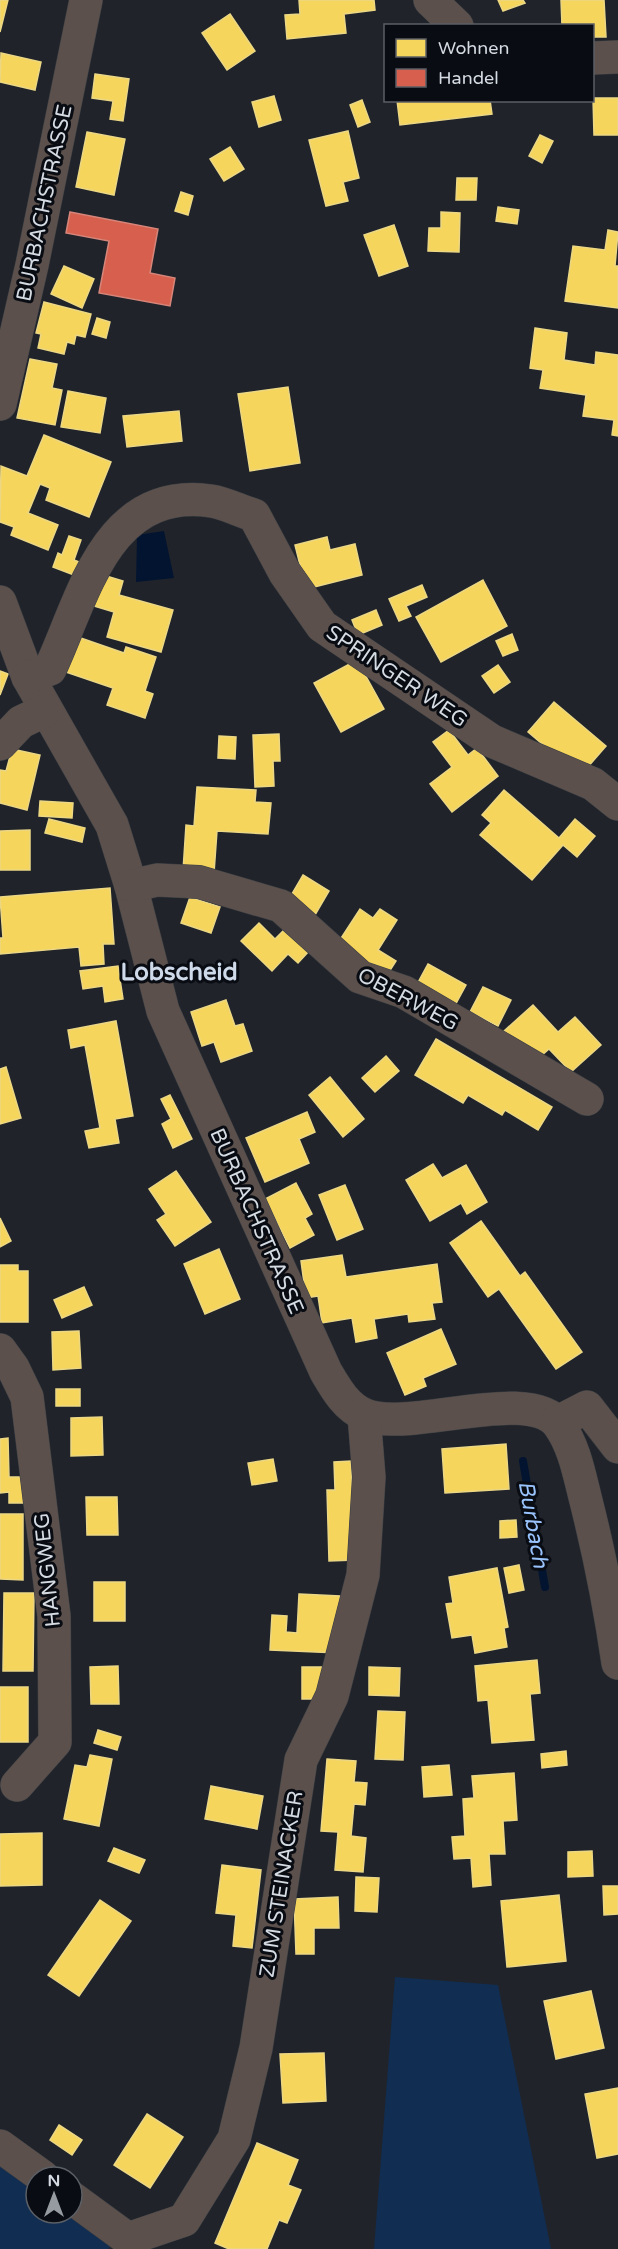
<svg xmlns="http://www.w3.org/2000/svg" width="618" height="2249" viewBox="0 0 618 2249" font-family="'Varela Round',sans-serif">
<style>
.green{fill:#112d51}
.water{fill:#031431}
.homes{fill:#f6d55c;stroke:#ecd784;stroke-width:1.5}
.shops{fill:#d6604d;stroke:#d6857a;stroke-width:1.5}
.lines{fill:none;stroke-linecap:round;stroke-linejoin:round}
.stream{stroke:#031431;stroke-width:8}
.minor-casing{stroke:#3a3e43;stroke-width:34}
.minor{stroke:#5b504c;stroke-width:33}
.labels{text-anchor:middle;stroke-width:6;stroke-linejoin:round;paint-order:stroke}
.street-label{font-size:21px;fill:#d5dbe3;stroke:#090c12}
.water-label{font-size:22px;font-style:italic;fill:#99c3fd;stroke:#090c12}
.quarter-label{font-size:24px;font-weight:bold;fill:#ced9e9;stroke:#090c12}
</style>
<rect width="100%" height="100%" fill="#20242a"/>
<!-- green -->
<g class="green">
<polygon points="395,1977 498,1985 551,2249 374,2249"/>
<polygon points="0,2151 36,2177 36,2213 72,2213 121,2238 108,2249 0,2249"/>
</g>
<!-- water -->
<polygon class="water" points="164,531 174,578 136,582 137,535"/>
<!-- homes -->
<g class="homes">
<polygon points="0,0 8,0 0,32"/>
<polygon points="299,0 374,0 375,10 344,14 346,33 287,39 285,15 300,14"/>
<polygon points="498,0 523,0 525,3 503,11"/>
<polygon points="561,0 604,0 606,37 592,37 592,26 562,26"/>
<polygon points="230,14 255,51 227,70 202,33"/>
<polygon points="1,53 41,62 35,90 0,82"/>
<polygon points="95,74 129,79 123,121 110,119 113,101 92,98"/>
<polygon points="274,96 281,120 259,127 252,102"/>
<polygon points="593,98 618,98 618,135 594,135"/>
<polygon points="362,100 370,122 358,127 350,105"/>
<polygon points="397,100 490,100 492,114 400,125"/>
<polygon points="348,131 359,178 343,182 348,201 326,206 309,140"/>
<polygon points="87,132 125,139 114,195 76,187"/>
<polygon points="540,135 553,141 542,163 529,156"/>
<polygon points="230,147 244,169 224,181 210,159"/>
<polygon points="457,178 477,178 476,200 456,200"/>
<polygon points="181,192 193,196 188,215 175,211"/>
<polygon points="498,207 519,210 517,224 496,221"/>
<polygon points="441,212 460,213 459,252 428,251 429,228 441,228"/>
<polygon points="394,225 408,266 379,276 364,235"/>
<polygon points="608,230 618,232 615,266 618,266 618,308 565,301 573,246 605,250"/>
<polygon points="64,266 94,279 82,308 51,294"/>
<polygon points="44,302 91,314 85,337 76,335 74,344 67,342 64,354 38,348 41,334 36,333"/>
<polygon points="97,318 110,322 106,338 92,334"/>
<polygon points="535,328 567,333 564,360 595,365 596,352 618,355 618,436 612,435 614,420 583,416 586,395 540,388 543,370 530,368"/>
<polygon points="30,359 57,364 52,388 62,390 55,425 17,418"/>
<polygon points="288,387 300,463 250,471 238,394"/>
<polygon points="68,391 106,398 100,433 61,427"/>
<polygon points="179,411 182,441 127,447 123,416"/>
<polygon points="44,435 111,462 89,517 46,500 50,488 40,484 28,513 58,525 48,550 11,535 14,527 0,522 1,466 27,476"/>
<polygon points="69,536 81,540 74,560 79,562 74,575 53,567 58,553 62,555"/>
<polygon points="327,537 330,550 355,544 362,575 306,589 295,545"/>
<polygon points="103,575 123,581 119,595 173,610 161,652 107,637 114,612 94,606"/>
<polygon points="483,580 507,626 441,662 416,617"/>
<polygon points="422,585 427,597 406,606 411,616 399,621 389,599"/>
<polygon points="376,610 382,625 358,635 352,620"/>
<polygon points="512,634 518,650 503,656 496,641"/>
<polygon points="75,636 124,653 126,647 156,657 145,691 153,694 145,718 107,705 113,688 63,671"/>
<polygon points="357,660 384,709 341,732 314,683"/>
<polygon points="498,665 510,682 494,693 482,676"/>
<polygon points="0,671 8,674 0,695"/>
<polygon points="554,702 606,746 580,776 528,732"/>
<polygon points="449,730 468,755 477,748 498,776 452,812 430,784 452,767 433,742"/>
<polygon points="279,734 280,761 273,761 274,786 255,787 253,735"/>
<polygon points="219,736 236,737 235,759 218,758"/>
<polygon points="12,749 40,755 27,810 0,803 0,770 6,771"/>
<polygon points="197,787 256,790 255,802 271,803 268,834 217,831 214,873 183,871 186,825 194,826"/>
<polygon points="504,790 559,838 575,819 595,836 577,857 563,845 532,880 480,835 491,823 482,815"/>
<polygon points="40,801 73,803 72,818 39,816"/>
<polygon points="49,819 85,828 82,842 45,833"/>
<polygon points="30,830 30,870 0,870 0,831"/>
<polygon points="303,875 329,891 315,915 289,899"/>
<polygon points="110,888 114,944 103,944 104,964 81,966 79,947 0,954 0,938 3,938 0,897"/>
<polygon points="190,897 220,907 211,933 181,923"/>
<polygon points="360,909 373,918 380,909 397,920 378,950 396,961 387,975 334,949"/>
<polygon points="259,923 275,939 287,927 310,950 298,963 288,954 272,971 241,941"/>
<polygon points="428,964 466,985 453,1009 415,988"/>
<polygon points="118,966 123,999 105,1002 103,986 83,989 80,971"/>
<polygon points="483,987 511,1000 498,1026 470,1012"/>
<polygon points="226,1000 235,1026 243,1024 252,1051 221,1062 214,1042 202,1046 191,1012"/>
<polygon points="533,1005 558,1032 575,1017 601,1045 571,1072 549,1049 533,1063 504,1031"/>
<polygon points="116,1021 133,1116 115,1119 119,1143 89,1148 85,1131 100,1128 85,1045 71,1048 68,1030"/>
<polygon points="436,1039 552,1107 538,1130 505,1110 502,1115 468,1095 463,1103 415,1075"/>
<polygon points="386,1056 399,1071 375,1092 362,1078"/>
<polygon points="6,1067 21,1118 0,1124 0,1069"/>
<polygon points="330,1077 364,1119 343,1137 309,1095"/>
<polygon points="170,1095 192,1139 173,1148 162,1124 171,1119 161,1099"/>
<polygon points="307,1112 315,1132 299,1139 309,1163 265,1182 246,1138"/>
<polygon points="433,1164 442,1178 466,1165 487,1202 467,1214 461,1203 430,1221 406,1180"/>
<polygon points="176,1171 211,1222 175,1246 157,1220 166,1214 149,1189"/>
<polygon points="296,1183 312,1214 305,1218 314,1235 290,1248 265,1199"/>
<polygon points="345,1185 363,1229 337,1240 319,1195"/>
<polygon points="0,1218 11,1241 0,1247"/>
<polygon points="481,1221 520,1276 525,1272 582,1352 556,1369 499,1289 488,1297 450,1243"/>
<polygon points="219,1249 240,1299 205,1314 184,1264"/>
<polygon points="342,1255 346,1277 437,1264 442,1302 432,1303 435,1319 409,1322 408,1314 374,1319 377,1338 356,1342 352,1318 322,1323 318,1296 306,1298 301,1261"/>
<polygon points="0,1265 18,1265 18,1271 28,1271 28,1322 0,1322"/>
<polygon points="84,1287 92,1305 62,1318 54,1300"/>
<polygon points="441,1329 456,1364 423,1378 426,1386 405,1395 387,1353"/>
<polygon points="79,1331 81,1368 53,1370 52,1332"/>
<rect x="56" y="1389" width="24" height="17"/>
<polygon points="102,1417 103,1455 71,1456 71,1418"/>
<polygon points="8,1438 9,1477 26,1477 27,1503 9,1503 9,1492 0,1493 0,1439"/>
<polygon points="506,1444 509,1489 445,1493 442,1449"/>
<polygon points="273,1459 277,1481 252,1485 248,1463"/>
<polygon points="351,1461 355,1560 329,1561 327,1490 335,1490 334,1462"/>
<polygon points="86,1497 117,1497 118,1535 87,1535"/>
<polygon points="0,1514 23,1514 23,1580 0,1579"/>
<polygon points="516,1520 517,1537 500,1538 500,1521"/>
<polygon points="519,1565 524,1590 509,1593 504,1568"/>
<polygon points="497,1568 508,1627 504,1628 507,1647 475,1653 472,1635 452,1638 446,1604 453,1603 449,1577"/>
<rect x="94" y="1582" width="31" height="39"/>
<polygon points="4,1593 34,1593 33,1671 3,1671"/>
<polygon points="299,1594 340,1596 338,1653 270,1650 272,1615 287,1616 286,1632 297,1633"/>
<polygon points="537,1660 540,1693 530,1694 534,1740 492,1743 488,1700 478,1701 475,1666"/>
<polygon points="118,1666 119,1704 91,1704 90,1667"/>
<rect x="302" y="1667" width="21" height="32"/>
<polygon points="369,1667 400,1668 399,1696 369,1695"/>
<rect x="0" y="1687" width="28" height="55"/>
<polygon points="378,1711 405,1712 403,1760 375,1759"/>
<polygon points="98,1730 121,1737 117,1750 94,1743"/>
<polygon points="566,1751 567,1765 542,1768 541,1754"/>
<polygon points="90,1755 112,1759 99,1826 64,1819 75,1765 87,1767"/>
<polygon points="327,1759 356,1761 354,1782 367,1783 365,1805 354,1804 351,1836 366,1838 363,1872 335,1870 338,1832 321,1831"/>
<polygon points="449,1765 452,1795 424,1797 422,1767"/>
<polygon points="514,1773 517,1820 503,1821 505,1854 489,1854 491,1885 473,1887 471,1858 454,1859 452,1837 465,1836 463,1799 474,1798 472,1776"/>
<polygon points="211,1786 263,1796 257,1829 205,1819"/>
<polygon points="42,1833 42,1885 0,1886 0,1834"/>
<polygon points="114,1848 145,1860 139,1873 108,1861"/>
<polygon points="592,1851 593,1876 568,1877 568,1852"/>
<polygon points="222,1865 261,1870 252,1948 233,1946 236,1915 216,1913"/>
<polygon points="356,1877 379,1878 377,1912 355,1911"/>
<polygon points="603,1886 618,1886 618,1914 604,1915"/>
<polygon points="559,1895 566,1961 507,1967 501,1901"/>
<polygon points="338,1897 339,1928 314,1928 314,1954 296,1954 294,1899"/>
<polygon points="100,1900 131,1921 79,1996 48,1975"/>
<polygon points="591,1991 604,2048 556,2059 544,2001"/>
<polygon points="324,2053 326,2101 283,2103 280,2054"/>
<polygon points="618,2088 618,2154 597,2158 585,2094"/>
<polygon points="147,2114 183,2137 150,2188 114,2165"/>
<polygon points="59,2125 82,2140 72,2155 50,2140"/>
<polygon points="257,2143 298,2160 288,2185 301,2190 287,2223 279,2220 267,2249 229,2249 215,2243"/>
</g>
<!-- shops -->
<polygon class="shops" points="70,212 158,229 150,273 175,278 170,306 99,293 109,241 66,233"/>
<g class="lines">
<!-- stream -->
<polyline class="stream" points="523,1461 545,1587"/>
<!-- minor casing -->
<g class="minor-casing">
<g id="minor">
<polyline points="430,0 457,26"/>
<polyline points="592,58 618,57"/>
<polyline points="0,404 32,265 86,0"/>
<path d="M0,602L28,677L112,825L131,886L163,1011L326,1372C336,1389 346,1407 365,1415C409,1433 531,1384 559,1425C574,1446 579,1473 585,1497C599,1552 610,1607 618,1663"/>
<path d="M28,677L50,669C84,596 106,486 211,501C225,503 240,511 254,515L285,573L322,626L492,741L593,784L618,804"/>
<polyline points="0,744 21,722 46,710"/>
<polyline points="131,886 157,880 199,882 281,906 360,977 404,992 587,1099"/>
<polyline points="0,1350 13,1368 27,1397 54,1616 55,1742 17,1785"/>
<polyline points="558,1422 587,1407 618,1447"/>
<polyline points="0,2146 43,2177"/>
<polyline points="72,2198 128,2239 184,2220 234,2139 256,2048 301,1760 332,1696 363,1575 369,1477 364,1415"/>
</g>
</g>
<!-- minor -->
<use href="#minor" class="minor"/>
</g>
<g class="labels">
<!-- street labels -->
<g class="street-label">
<text transform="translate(44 203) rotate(-78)" y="7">BURBACHSTRASSE</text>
<text transform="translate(397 676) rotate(34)" y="7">SPRINGER WEG</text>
<text transform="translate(408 999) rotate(28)" y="7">OBERWEG</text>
<text transform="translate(257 1221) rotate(66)" y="7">BURBACHSTRASSE</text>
<text transform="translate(47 1570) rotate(-96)" y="7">HANGWEG</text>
<text transform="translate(281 1884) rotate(-81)" y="7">ZUM STEINACKER</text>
</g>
<!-- water labels -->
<g class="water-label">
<text transform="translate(534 1524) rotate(80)" y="8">Burbach</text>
</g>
<!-- quarter labels -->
<g class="quarter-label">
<text x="179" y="980">Lobscheid</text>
</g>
</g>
<!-- legend -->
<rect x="384" y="24" width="210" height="78" fill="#090c12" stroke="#5b5f66" stroke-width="1.5"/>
<rect x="396" y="39" width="30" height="18" fill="#f6d55c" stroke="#5b5f66" stroke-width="1.5"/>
<text x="438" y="54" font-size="18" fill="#d5dbe3">Wohnen</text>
<rect x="396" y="69" width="30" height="18" fill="#d6604d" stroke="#5b5f66" stroke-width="1.5"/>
<text x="438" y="84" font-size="18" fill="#d5dbe3">Handel</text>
<!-- north arrow -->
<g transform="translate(54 2195)"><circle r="28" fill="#090c12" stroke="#5b5f66" stroke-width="1.5"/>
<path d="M0-4.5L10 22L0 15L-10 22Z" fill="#969ba2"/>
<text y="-9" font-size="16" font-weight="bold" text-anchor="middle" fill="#d5dbe3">N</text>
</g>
</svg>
